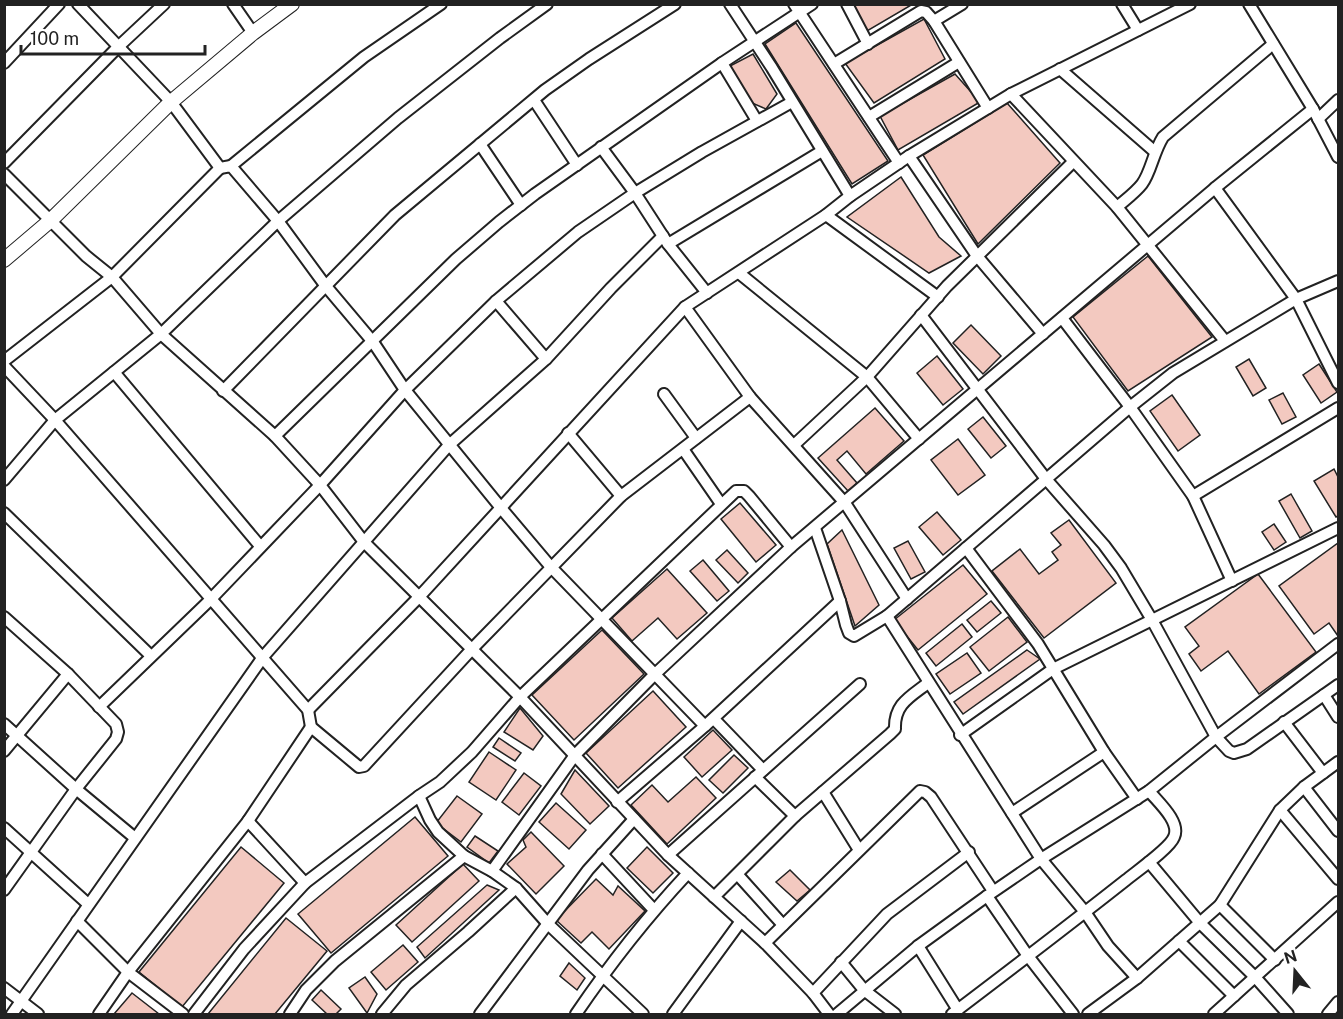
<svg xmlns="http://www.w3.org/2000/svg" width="1343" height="1019" viewBox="0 0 1343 1019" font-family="'Public Sans',sans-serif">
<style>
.building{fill:#f3c9c0;stroke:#222;stroke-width:1.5}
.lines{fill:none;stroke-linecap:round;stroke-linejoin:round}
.minor-casing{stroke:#222;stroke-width:14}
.tertiary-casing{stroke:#222;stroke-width:16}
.minor{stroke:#fff;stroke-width:10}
.tertiary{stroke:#fff;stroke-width:14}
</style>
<rect width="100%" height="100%" fill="#fff"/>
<!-- building -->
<g class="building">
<polygon points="853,4 913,4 867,31"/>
<polygon points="924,19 945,59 874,103 845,63"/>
<polygon points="796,23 888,161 852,184 765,44"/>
<polygon points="753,54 777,94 766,109 752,103 730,66"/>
<polygon points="955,74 980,102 898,150 880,116"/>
<polygon points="1007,103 1060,163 978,244 923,155"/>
<polygon points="901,177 939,237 961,256 929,273 847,217"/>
<polygon points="1148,256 1212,337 1128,391 1073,317"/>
<polygon points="971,325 1001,356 983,374 953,343"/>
<polygon points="937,356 963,389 943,405 917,373"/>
<polygon points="1249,359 1266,388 1253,396 1236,367"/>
<polygon points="1319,364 1337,392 1321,403 1303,375"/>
<polygon points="1283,393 1296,417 1282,424 1269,400"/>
<polygon points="1172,395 1200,435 1178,451 1150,411"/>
<polygon points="875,408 904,441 866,474 847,451 837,460 857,483 848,491 818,458"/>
<polygon points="983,417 1006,446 991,458 968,429"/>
<polygon points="958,439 985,475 958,495 931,460"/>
<polygon points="1334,469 1338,477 1338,516 1336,517 1314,481"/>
<polygon points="1291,494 1312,531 1300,538 1279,501"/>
<polygon points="740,503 776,545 756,562 721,519"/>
<polygon points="937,512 961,540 943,555 919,527"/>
<polygon points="1069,520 1116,583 1044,638 992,571 1020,549 1039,574 1058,560 1052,552 1061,545 1051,533"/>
<polygon points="1274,524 1286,542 1274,550 1262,532"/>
<polygon points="842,530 879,605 855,626 827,544"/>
<polygon points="908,541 925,572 911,579 894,548"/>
<polygon points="1338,543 1338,636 1329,623 1314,634 1279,586"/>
<polygon points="727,550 748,573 738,583 716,560"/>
<polygon points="703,560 729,591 717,601 690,571"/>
<polygon points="963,565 987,594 918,650 894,620"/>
<polygon points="667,569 707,613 677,639 658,618 632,641 612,618"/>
<polygon points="1258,574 1316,652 1259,694 1228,651 1201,671 1189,654 1199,646 1185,627"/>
<polygon points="991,601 1001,613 977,632 967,620"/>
<polygon points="1008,617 1027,642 989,671 970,647"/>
<polygon points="962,624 972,637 936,666 926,653"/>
<polygon points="602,630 644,674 574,740 532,695"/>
<polygon points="1027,650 1040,659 963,714 954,702"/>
<polygon points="967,653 981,673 950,694 936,674"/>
<polygon points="653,691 686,727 618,788 586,753"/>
<polygon points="520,708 543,736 533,750 504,732"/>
<polygon points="713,730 732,750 702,777 684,757"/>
<polygon points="499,738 521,753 515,761 493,747"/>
<polygon points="489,752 516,770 496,800 469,782"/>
<polygon points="734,755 748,768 723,793 709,780"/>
<polygon points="575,770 609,806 590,824 561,794"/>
<polygon points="524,773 541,786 519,815 502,802"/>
<polygon points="696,777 716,798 667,844 631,805 652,785 668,802"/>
<polygon points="457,796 482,814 461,842 436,823"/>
<polygon points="556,803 586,830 569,849 539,822"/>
<polygon points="415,817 448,856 331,953 298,914"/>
<polygon points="531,832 564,866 536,894 507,864 526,847 523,840"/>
<polygon points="475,836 498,851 489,863 467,847"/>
<polygon points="241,847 284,883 182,1007 139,972"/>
<polygon points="647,847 673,873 653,893 627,868"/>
<polygon points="463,864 479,881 412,942 396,925"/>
<polygon points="790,870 810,890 797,901 776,882"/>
<polygon points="596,879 613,895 618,886 645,911 609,949 592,932 581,943 556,920"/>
<polygon points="487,885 499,890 425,958 417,947"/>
<polygon points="286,918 327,951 275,1014 208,1014"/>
<polygon points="403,945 418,962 386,990 371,972"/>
<polygon points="569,963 585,978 577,990 560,976"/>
<polygon points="365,977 377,994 367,1013 349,988"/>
<polygon points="321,990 341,1009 336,1014 327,1014 312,1000"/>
<polygon points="132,993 159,1014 114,1014"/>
</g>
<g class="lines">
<!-- minor casing -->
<g class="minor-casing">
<g id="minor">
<polyline points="78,4 171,102 220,168 231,166 278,221 325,285 373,342 405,390 501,508 550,566 705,726"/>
<polyline points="233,4 253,33"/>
<polyline points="730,4 772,68 850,196"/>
<polyline points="794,4 899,163"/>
<polyline points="847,4 868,44"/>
<polyline points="1122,4 1138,30"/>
<polyline points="1249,4 1313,109 1338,157"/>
<polyline points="934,21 962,4"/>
<polyline points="4,63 59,4"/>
<polyline points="722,63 757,121"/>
<polyline points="834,64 921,11 926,12 934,21 988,108"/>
<polyline points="1060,69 1154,151"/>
<polyline points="1011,94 1117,207 1225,341"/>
<polyline points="534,100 577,165"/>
<polyline points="869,117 959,62"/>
<polyline points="1318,119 1338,100"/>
<polyline points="480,144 521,205"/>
<polyline points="601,147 635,193 668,244 707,293"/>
<polyline points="909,156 977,256 1043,334"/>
<polyline points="4,163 118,47 164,4"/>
<polyline points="231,166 364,57 441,4"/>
<polyline points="4,174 86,256 112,277 161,334 275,436 320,485 364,542 520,697 668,855 765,943 813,993 829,1014"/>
<polyline points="1215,188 1296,299 1338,383"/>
<path d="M1117,207C1125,200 1135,193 1142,184C1151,172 1153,153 1163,137L1273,44"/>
<polyline points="826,215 938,297"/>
<polyline points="668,244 822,151"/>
<polyline points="739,273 867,377 919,439"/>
<polyline points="496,301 546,359"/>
<polyline points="685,307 750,397 845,503 907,599"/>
<polyline points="921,315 1046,479 1104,545 1121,568 1152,620 1216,737 1229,751 1234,753 1247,749 1338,685"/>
<polyline points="1062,318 1130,407 1193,496 1232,581"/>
<polyline points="4,361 112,277 220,168"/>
<polyline points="4,366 55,420 308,710 311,727 359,767 364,766 472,649 621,496 750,397"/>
<polyline points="114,372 260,546"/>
<polyline points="223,391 395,215 545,90 589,59 675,4"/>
<polyline points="664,394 696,438"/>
<polyline points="568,433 621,496"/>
<polyline points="275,436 456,259 499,222 535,194 722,63 812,4"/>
<polyline points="794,445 867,377 947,286 1073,162"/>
<polyline points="683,449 721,504"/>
<polyline points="4,480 55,420 161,334 278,221 398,118 500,38 547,4"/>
<polyline points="1193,496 1338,408"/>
<polyline points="4,513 151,656"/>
<polyline points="815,528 840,601 846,625 849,633 854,636 887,616 1130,407 1173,373 1296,299 1338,281"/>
<polyline points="966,548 1038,644 1104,752 1137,799"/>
<polyline points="887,616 1041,859 1085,912 1108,946 1137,978"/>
<polyline points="4,617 68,674 116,724 118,732 116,739 76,789 4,890"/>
<polyline points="1324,695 1338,717"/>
<polyline points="99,707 210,600 320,485 405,390 496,301 578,232 635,193 702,152 792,102"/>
<polyline points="308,710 419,597 685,307 826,215 850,196 909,156 1011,94 1190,4"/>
<polyline points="714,719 763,770"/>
<polyline points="1284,722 1323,773"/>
<polyline points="4,724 76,789 135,838"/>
<polyline points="960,735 1053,669 1338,528"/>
<polyline points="4,751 68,674"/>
<polyline points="755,777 795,816"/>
<polyline points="1304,787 1338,831"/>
<polyline points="823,792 859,850"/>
<polyline points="419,796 430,820 438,832 464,856 492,871 516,888 548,924 643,1014"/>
<polyline points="617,802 705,726 840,601"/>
<polyline points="1280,810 1338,879"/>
<polyline points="1012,813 1104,752"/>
<polyline points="248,821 305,883"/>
<polyline points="4,828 88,904"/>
<polyline points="602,854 654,910"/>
<polyline points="668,855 860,684"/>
<polyline points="1149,862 1200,923 1255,977 1288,1014"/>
<polyline points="492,871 575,755 654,675 791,547 1215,188 1313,109"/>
<polyline points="738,875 783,925"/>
<polyline points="987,896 1028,956 1073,1014"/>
<path d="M714,897L795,816L890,734L895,729C894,704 910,697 928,683"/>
<polyline points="1220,905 1275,960"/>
<polyline points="77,921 128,972 183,1014"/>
<polyline points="1179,941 1234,996"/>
<polyline points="765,943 920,791 925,792 931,797 993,891"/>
<polyline points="918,946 958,1010"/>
<polyline points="841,962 864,990 895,1014"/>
<polyline points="4,988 38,1014"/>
<polyline points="813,993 887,914 969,852"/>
<polyline points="12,1014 263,657 449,445 546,359 611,288 663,236"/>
<polyline points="99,1014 128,972 248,821 311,727"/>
<polyline points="194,1014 244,949 305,883 419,796 440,782 472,752 520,697 736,491 744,491 749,496 791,547"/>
<polyline points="290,1014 306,990 335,961 464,856"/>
<polyline points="382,1014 406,985 468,932 516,888"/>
<polyline points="480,1014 588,870 634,819"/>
<path d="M576,1014C610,964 647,917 688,873"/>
<polyline points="673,1014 741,921"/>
<polyline points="837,1014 918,946 987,896 1041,859 1149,791 1216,737 1338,644"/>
<path d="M952,1014C1010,970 1069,925 1126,880C1137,871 1170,848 1174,837C1181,822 1158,802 1149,791"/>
<polyline points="1088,1014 1137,978 1220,905 1280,810 1304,787 1338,762"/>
<polyline points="1214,1014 1338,902"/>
<polyline points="1328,1014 1338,1002"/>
</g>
</g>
<!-- tertiary casing -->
<g class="tertiary-casing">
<polyline id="tertiary" points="4,260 51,220 171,102 253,33 292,4"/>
</g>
<!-- minor -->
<use href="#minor" class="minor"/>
<!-- tertiary -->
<use href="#tertiary" class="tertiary"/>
</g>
<!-- border -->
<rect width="1343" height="1019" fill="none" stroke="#222222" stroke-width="12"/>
<!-- north arrow -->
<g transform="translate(1295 971) rotate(342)" stroke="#ffffff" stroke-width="4.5" paint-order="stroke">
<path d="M0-4.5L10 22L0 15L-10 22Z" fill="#222222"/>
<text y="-9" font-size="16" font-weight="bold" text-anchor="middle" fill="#222222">N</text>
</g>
<!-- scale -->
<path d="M21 45v9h184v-9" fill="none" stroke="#222222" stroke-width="3"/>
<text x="30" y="45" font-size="18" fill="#222222" stroke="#ffffff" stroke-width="4.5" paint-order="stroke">100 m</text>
</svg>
